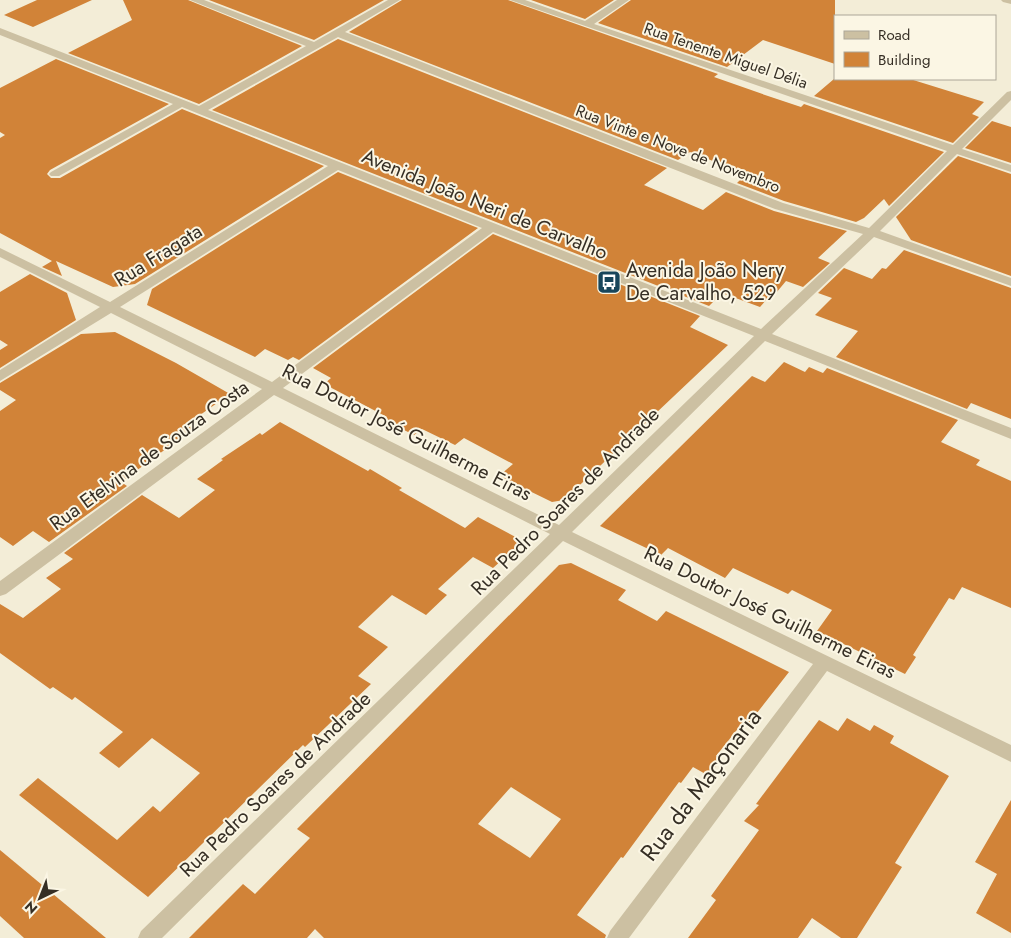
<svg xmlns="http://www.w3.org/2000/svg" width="1011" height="938" viewBox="0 0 1011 938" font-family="Jost,sans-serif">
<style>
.building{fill:#d18338;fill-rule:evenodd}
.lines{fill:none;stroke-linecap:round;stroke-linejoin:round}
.minor{fill:#ccc0a2;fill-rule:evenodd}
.labels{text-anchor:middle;stroke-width:4;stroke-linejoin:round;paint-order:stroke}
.far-street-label{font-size:16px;fill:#362f25;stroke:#fbf6e4}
.street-label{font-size:20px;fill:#362f25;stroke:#fbf6e4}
.poi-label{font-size:20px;fill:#362f25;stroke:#fbf6e4;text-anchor:start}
.near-street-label{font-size:24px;fill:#362f25;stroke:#fbf6e4}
</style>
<rect width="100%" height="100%" fill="#f3edd7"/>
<!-- building -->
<g class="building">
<polygon points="37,0 92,0 33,27 4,15"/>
<polygon points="123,0 188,0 302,46 199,104 68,53 132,20"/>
<polygon points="209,0 384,0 314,40"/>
<polygon points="402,0 508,0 718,74 714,77 768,96 801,107 804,104 944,152 889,206 884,199 864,218 856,222 784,201 737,183 746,174 690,152 678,160 349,32"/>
<polygon points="531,0 614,0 585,19"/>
<polygon points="631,0 835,0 835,64 763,40 727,67 598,23"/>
<polygon points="338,39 667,168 644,185 703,210 726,192 774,211 847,231 818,258 830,263 803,287 786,281 776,293 773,292 760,307 722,293 709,306 212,110"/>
<polygon points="56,59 169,104 50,170 47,174 51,178 60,178 182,109 324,166 135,284 113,287 56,261 62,276 42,267 52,261 0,233 0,138 5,135 0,132 0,88"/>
<polygon points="834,79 910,79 984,102 972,114 979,117 953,143 814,96"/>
<polygon points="992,121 1011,127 1011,163 965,148"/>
<polygon points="958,156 1011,174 1011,276 911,240 896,217"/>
<polygon points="338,172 478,228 299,360 293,357 288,360 265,349 255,357 147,305 152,289"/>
<polygon points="493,234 700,316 690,327 728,345 564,500 552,502 499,476 513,464 464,438 455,445 422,429 414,435 384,420 387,417 324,384 331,378 313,368"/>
<polygon points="904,250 1011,288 1011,419 971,403 967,409 836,357 858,331 815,315 832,298 818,293 844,268 872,279 882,268 886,269"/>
<polygon points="30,274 67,293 76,320 0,368 0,350 8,345 0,340 0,292"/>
<polygon points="115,332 176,363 230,394 190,422 197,426 121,482 127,486 49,542 33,531 13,546 0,537 0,411 16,400 0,390 0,383 81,334"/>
<polygon points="784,362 805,372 809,367 823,373 827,368 958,420 941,442 980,460 976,465 1011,481 1011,608 962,587 954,600 949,598 913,655 916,657 905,674 817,631 832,610 792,590 788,594 733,568 725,578 668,548 661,555 600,526 752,376 765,382"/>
<polygon points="280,422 368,471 370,469 402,488 399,490 465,528 478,517 523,541 493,568 473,557 438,589 447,595 426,615 392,595 358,627 388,647 358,676 371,684 305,747 303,745 148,897 19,795 38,778 117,840 153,806 160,812 200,773 152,738 119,768 99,753 123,732 75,697 72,700 53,687 50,689 0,653 0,604 23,618 61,589 46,578 73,559 64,553 142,495 179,518 215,490 197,479 223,460 221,459 260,433 262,435"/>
<path d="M571,563L626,590L618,600L657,621L666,611L789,672L749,723L744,721L716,756L721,759L709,776L693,767L681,783L679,782L623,858L621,857L577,915L606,935L605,938H324L315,929L307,938H189L243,884L255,894L310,838L297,829L559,565ZM511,787L561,819L530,858L478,824Z"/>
<polygon points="847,718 870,731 874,725 894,736 890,743 949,776 895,863 902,867 857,938 841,938 812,918 798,938 688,938 716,900 711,896 759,830 744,821 759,805 756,804 819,720 838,731"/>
<polygon points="1011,800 1011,933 976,913 997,874 975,862"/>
<polygon points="0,850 106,938 24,938 0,916"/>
</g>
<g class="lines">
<!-- minor -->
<g class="minor">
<path d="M190,0H204L314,42L388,0H400L345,32L783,203L869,228L947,151L510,0H525L585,21L617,0H629L594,24L953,145L1007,92L1011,91V100L962,149L1011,165V172L957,154L880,231L1011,278V286L874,237L772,334L1011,428V439L765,341L572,532L1011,745V762L827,671L629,938H607L610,931L813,664L563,541L162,938H138L141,931L550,534L274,395L6,594L0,596V581L262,389L111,313L0,381V370L100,307L0,257V248L110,302L328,166L182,107L59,176H51L49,174L51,172L173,104L0,35V28L199,106L306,46ZM338,37L775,209L863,234L761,329L208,110ZM338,170L482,228L272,382L120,307ZM493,232L754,336L559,525L283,388Z"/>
<polygon points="1001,0 1011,0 1011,4 1003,2"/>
</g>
</g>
<!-- icons -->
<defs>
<g id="bus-square" transform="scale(1.25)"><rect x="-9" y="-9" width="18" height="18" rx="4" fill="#18465b" stroke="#fbf6e4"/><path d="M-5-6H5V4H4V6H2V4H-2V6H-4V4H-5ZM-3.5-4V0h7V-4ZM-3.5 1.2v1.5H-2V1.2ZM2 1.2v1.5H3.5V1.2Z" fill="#fff"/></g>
</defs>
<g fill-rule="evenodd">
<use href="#bus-square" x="609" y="282"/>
</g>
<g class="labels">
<!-- far-street labels -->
<g class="far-street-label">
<text transform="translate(726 55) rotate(19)" y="6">Rua Tenente Miguel Délia</text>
<text transform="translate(678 148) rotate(21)" y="6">Rua Vinte e Nove de Novembro</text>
</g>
<!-- street labels -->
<g class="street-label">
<text transform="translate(485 204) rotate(22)" y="7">Avenida João Neri de Carvalho</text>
<text transform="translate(158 255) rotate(-32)" y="7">Rua Fragata</text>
<text transform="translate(407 432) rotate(27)" y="7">Rua Doutor José Guilherme Eiras</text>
<text transform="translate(149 455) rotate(-36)" y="7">Rua Etelvina de Souza Costa</text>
<text transform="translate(565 501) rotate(-45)" y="7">Rua Pedro Soares de Andrade</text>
<text transform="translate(770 612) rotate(26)" y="7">Rua Doutor José Guilherme Eiras</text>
<text transform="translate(275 784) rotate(-44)" y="7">Rua Pedro Soares de Andrade</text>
</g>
<!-- poi labels -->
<g class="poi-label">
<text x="626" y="277">Avenida João Nery<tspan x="626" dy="23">De Carvalho, 529</tspan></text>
</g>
<!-- near-street labels -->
<g class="near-street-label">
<text transform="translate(701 785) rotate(-53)" y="8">Rua da Maçonaria</text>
</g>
</g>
<!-- legend -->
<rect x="834" y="15" width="162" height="65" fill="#fbf6e4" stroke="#aca698"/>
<rect x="844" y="31" width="25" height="8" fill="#ccc0a2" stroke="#aca698"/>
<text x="878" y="40" font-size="15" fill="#362f25">Road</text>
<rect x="844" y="52" width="25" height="15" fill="#d18338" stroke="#aca698"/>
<text x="878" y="65" font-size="15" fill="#362f25">Building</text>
<!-- north arrow -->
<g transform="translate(40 898) rotate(223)" stroke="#fbf6e4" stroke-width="4" paint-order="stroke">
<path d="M0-4L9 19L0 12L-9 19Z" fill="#362f25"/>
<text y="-8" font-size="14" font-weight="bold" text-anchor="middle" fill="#362f25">N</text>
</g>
</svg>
